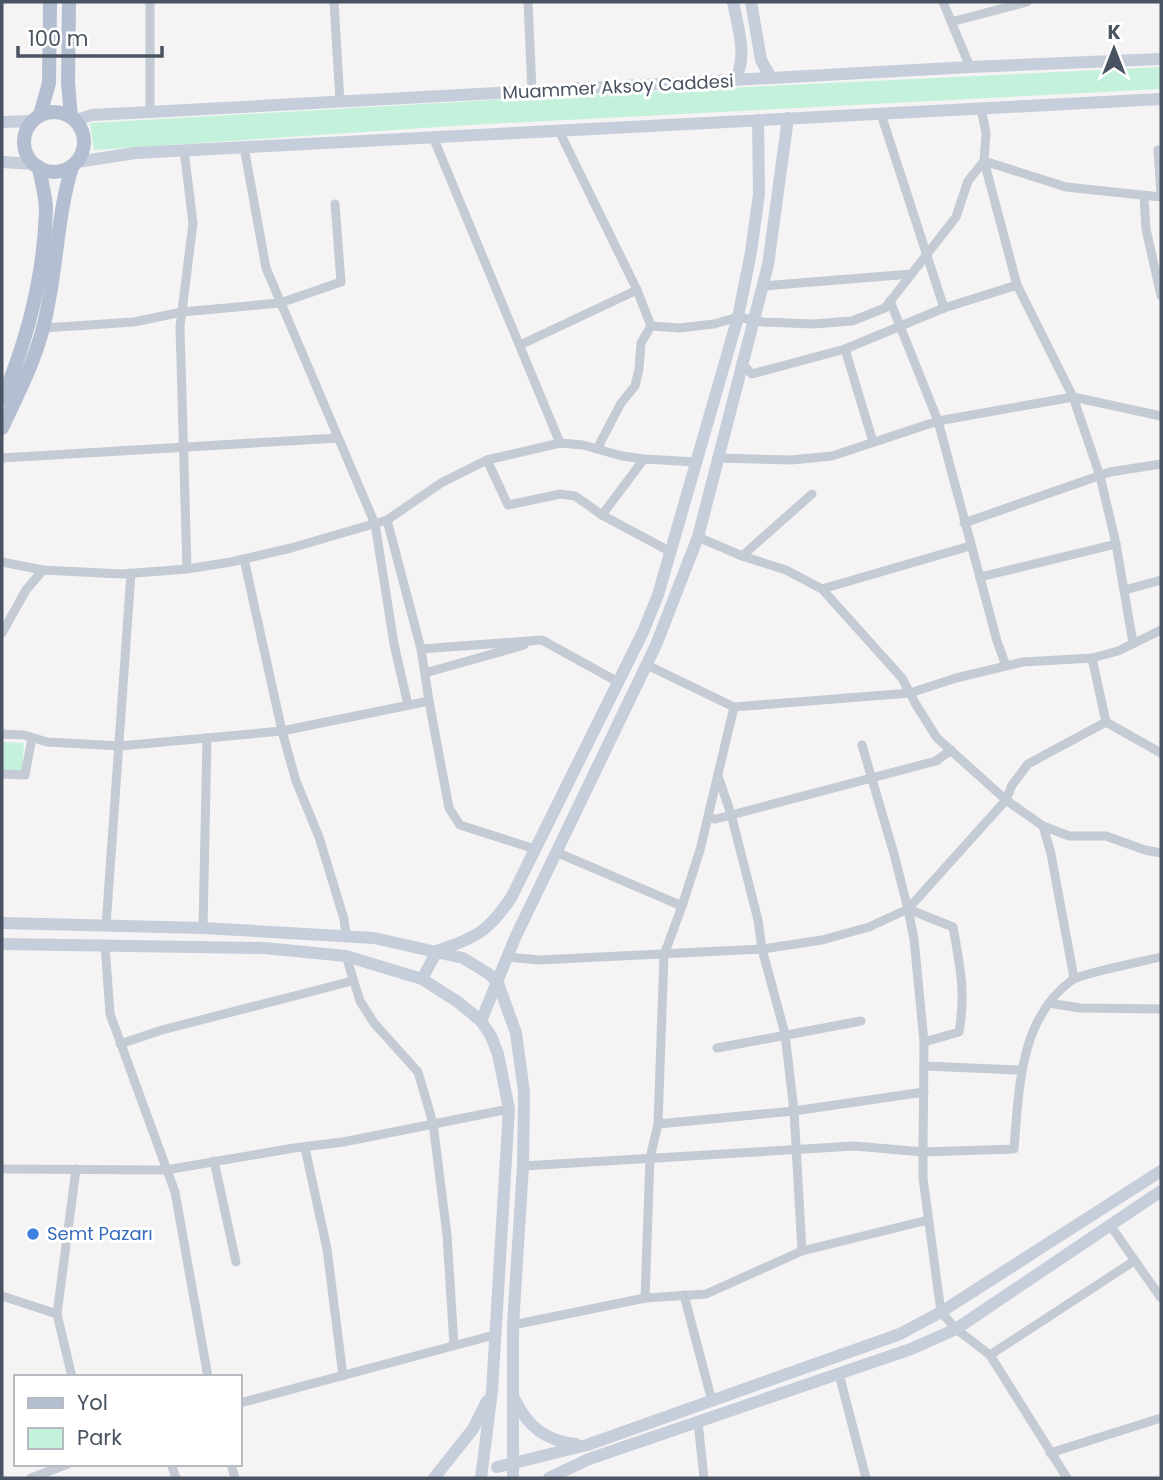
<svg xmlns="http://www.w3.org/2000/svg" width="1163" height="1480" viewBox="0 0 1163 1480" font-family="Poppins,sans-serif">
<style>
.green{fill:#c3f1db}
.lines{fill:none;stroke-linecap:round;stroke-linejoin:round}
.street{stroke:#c4cbd4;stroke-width:9}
.secondary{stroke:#c6cddb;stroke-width:12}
.primary{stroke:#b3bed1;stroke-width:14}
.shop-dot{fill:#3f7fe0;stroke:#fff;stroke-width:2.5}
.labels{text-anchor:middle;stroke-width:6;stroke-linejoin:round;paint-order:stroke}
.street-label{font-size:18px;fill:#4a5361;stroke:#fff}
.shop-label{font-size:18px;fill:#366cbe;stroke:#fff;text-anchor:start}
</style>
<rect width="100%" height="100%" fill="#f5f3f3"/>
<!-- green -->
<g class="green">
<polygon points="1161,67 1161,89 469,125 94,150 90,123 582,95"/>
<polygon points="2,742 24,743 22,773 2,771"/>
</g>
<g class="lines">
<!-- street -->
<g class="street">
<polyline points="150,2 150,112"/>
<polyline points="334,2 340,102"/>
<polyline points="528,2 532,91"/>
<polyline points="943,2 970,67"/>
<polyline points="951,22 1027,2"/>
<polyline points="881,114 944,308 1017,285"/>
<polyline points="559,131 637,290 651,326 679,328 714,324 738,317 763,322 813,324 852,321 885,308 956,217 968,181 984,161 986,133 981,108"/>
<polyline points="433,137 560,443"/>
<polyline points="244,147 266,268 375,524 394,644 408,705"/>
<polyline points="184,150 193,223 180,327 187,569"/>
<polyline points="1158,150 1161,195"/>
<polyline points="1144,196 1146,229 1161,296"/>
<polyline points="763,286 911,274"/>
<polyline points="890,301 938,421 997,641 1006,666"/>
<polyline points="43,328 134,322 182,312 280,303 341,282 335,204"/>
<polyline points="520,345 637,290"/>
<polyline points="845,349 873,442"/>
<polyline points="741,363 752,374 845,349 944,308"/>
<polyline points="597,449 621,403 635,386 639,369 641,343 651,326"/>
<polyline points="2,458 338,438"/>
<polyline points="717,458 791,460 832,456 938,421 1073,397 1161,416"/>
<polyline points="487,460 508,505 560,494 575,496 602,515 671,552"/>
<polyline points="602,515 644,459"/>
<polyline points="387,520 421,649 429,701"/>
<polyline points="964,523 1110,472 1161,464"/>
<polyline points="698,537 742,556 786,570 822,589 902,678 915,703 937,738 1006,800 1043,826 1069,836 1106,836 1145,850 1161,853"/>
<polyline points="742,556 812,494"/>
<polyline points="244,559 282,731 296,781 319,837 344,919 346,935"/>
<polyline points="2,562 43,570 122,574 187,569 231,562 291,548 387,520 441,483 487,460 560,443 583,445 622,456 644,459 697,462"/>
<polyline points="980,577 1116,544"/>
<polyline points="822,589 970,546"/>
<polyline points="1125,590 1161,580"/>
<polyline points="2,633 26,590 43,570"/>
<polyline points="1133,643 1116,544 1100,476 1073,397 1017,285 984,161 1066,187 1161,197"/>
<polyline points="421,649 542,640 618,682"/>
<polyline points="647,665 734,707 910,693 956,678 1023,662 1092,658 1118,651 1161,630"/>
<polyline points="425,673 524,645"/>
<polyline points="1106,722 1161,753"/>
<polyline points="2,734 24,735 47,742 120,746 282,731 429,701 449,808 460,825 535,849"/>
<polyline points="2,774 25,775 32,738"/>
<polyline points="718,776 731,814 758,920 762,949 785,1034 794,1111 802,1251"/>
<polyline points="708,818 716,819 936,761 951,750"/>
<polyline points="1043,826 1051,854 1074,978"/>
<polyline points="556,852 682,906 664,955 658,1124 650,1158 645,1298"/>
<polyline points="682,906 700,850 734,707"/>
<path d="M908,909L914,939L924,1042L923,1152L1014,1149C1019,1090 1019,1019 1072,980C1082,973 1145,961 1161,957"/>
<polyline points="908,909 1006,800 1012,785 1028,764 1106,722 1092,658"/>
<path d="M908,909L953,927C960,966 966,992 959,1032L924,1042"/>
<polyline points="106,926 131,573"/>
<polyline points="203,928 207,738"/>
<polyline points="105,945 110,1014 175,1192 208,1377"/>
<polyline points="346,956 360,1001 374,1023 418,1072 433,1123 447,1235 454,1345"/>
<polyline points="508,957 539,960 762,949 822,940 869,927 908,909 894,854 862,745"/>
<polyline points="1049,1003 1080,1008 1161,1009"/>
<polyline points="120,1044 162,1030 352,981"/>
<polyline points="717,1048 861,1021"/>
<polyline points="924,1066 1020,1070"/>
<polyline points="658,1124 794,1111 924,1092"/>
<polyline points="305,1148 327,1249 343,1376"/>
<polyline points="214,1161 236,1262"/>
<polyline points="523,1166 855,1146 923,1152 923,1178 941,1312 956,1329 990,1355 1067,1478"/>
<polyline points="2,1169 166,1170 294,1148 343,1142 509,1109"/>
<polyline points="1110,1225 1161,1298"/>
<polyline points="684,1295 712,1401"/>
<polyline points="2,1296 57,1314"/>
<polyline points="513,1325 645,1298 706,1294 802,1251 928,1220"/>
<polyline points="990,1355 1134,1261"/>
<polyline points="839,1374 866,1478"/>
<polyline points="72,1377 57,1314 76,1169"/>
<polyline points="240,1403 494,1335"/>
<polyline points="698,1422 704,1478"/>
<polyline points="1050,1453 1161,1418"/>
<polyline points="171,1464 176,1478"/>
<polyline points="231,1464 235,1478"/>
<polyline points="31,1478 68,1464"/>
</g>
<!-- secondary -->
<g class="secondary">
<path d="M733,2C738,29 748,55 735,80"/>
<polyline points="751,2 761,60 771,78"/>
<polyline points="76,120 92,115 150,112 970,67 1161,59"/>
<polyline points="2,122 33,121"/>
<polyline points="2,162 35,164"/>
<polyline points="77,162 135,153 1161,99"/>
<polyline points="2,923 203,928 374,938 463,958 489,974 498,983 516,1033 524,1092 523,1166 513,1325 513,1478"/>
<polyline points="2,944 264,948 346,956 422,979 458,1002 481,1021 491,1036 498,1054 509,1109 492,1391 481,1478"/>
<path d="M422,979L437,951C476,937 487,933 511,898L643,632L658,595L738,317L751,252L759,194L758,120"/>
<polyline points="481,1021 515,938 656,645 698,537 768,265 788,118"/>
<path d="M515,1400C528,1427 546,1441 576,1444"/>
<polyline points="497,1467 587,1445 900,1334 941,1312 1161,1171"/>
<polyline points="434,1478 473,1429 487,1401"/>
<polyline points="549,1478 589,1459 911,1349 956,1329 1161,1191"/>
</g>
<!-- primary -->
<g class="primary">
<polyline points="69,2 68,83 71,117"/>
<circle cx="54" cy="142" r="30"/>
<polyline points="40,115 49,83 50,2"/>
<path d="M2,400C27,341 44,275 46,210C46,196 41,181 39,167"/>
<path d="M2,428C17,396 34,363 43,328C57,275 56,219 72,167"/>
</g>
</g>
<!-- markers -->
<circle class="shop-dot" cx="33" cy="1234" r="7"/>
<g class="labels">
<!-- street labels -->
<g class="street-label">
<text transform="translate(618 87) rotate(-3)" y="6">Muammer Aksoy Caddesi</text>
</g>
<!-- shop labels -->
<g class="shop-label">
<text x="47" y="1240">Semt Pazarı</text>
</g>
</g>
<!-- border -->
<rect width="1163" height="1480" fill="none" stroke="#4a5361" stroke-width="7"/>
<!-- legend -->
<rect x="14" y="1375" width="228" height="91" fill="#ffffff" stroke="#b7bac0" stroke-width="2"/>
<rect x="28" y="1398" width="35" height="10" fill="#b3bed1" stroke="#b7bac0" stroke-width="2"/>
<text x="77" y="1410" font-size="21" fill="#4a5361">Yol</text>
<rect x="28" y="1428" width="35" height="21" fill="#c3f1db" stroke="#b7bac0" stroke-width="2"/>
<text x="77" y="1445" font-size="21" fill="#4a5361">Park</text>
<!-- north arrow -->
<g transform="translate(1114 49)" stroke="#ffffff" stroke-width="5" paint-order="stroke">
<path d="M0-5L12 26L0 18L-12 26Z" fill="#4a5361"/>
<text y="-10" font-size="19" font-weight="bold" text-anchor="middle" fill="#4a5361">K</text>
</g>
<!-- scale -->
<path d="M18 46v10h144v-10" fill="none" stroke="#4a5361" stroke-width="3.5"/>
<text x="28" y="46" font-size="21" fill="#4a5361" stroke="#ffffff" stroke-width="5" paint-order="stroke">100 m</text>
</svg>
